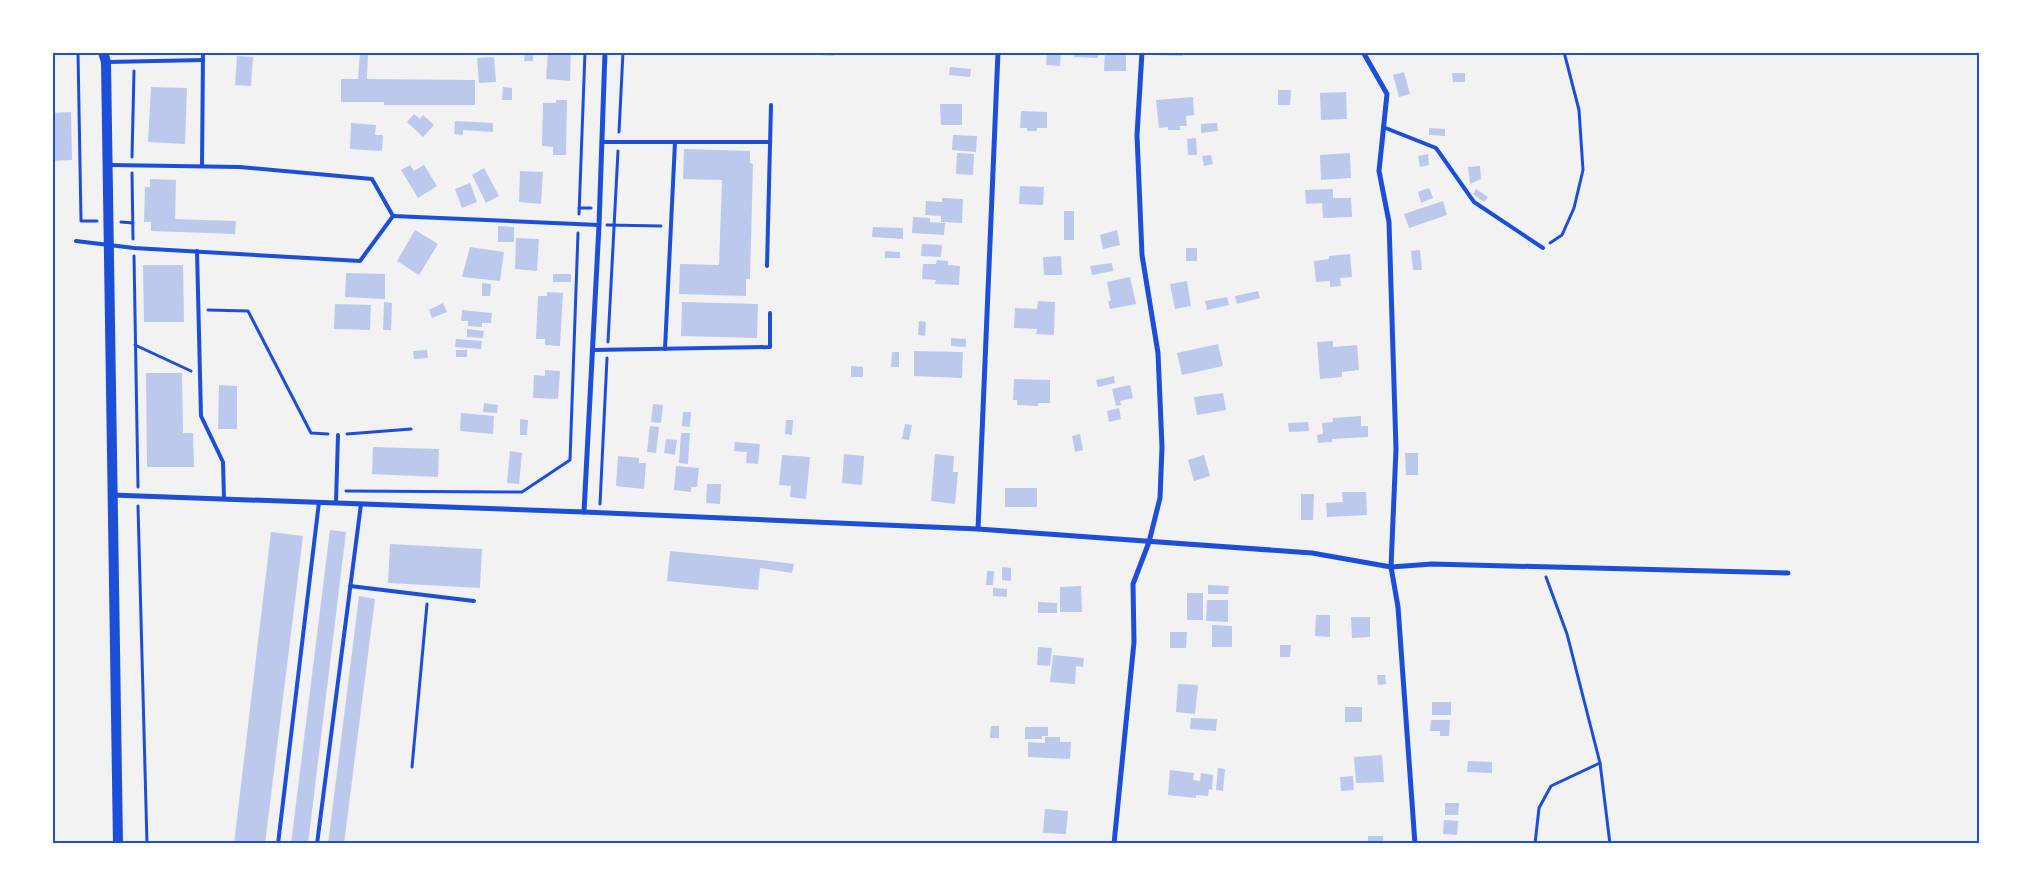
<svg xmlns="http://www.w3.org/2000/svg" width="2032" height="896" viewBox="0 0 2032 896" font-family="Barlow,sans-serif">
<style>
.building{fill:#bdc9ec}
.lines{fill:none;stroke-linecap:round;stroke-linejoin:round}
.path{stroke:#1d4ed8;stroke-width:3}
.service{stroke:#1d4ed8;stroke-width:4}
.minor{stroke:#1d4ed8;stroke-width:5}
.secondary{stroke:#1d4ed8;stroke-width:10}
.neatline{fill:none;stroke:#1d4ed8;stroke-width:2}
</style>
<rect width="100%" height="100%" fill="#f2f2f2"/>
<!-- building -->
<g class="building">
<polygon points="360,52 368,52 367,79 475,80 475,105 384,105 384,102 341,102 341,79 358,79"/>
<polygon points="525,52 533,52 533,61 524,61"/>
<polygon points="548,52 571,52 570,81 546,79"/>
<polygon points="817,52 834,52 834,56 817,55"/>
<polygon points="1047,52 1061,52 1060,66 1046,65"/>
<polygon points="1074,52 1098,52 1098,58 1074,57"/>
<polygon points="1105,52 1126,52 1126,71 1104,71"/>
<polygon points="1154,52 1183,52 1183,56 1154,55"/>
<polygon points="237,56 253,57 251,86 235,85"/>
<polygon points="494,57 496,82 479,83 477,58"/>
<polygon points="950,67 971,69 970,77 949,75"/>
<polygon points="1404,72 1410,94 1399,97 1393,75"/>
<polygon points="1452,73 1465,73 1465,82 1453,82"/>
<polygon points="151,87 187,88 185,144 148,142"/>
<polygon points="503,87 512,88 512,100 502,100"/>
<polygon points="1278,90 1291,90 1290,105 1278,105"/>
<polygon points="1346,92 1347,119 1321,120 1320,93"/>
<polygon points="1193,97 1194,115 1186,116 1187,126 1180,126 1180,130 1168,130 1168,127 1159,128 1156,100"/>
<polygon points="556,100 567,100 566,155 553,155 553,147 542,146 543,103 556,103"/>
<polygon points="940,104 962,104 962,125 941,125"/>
<polygon points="1021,111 1047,112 1047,128 1037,128 1037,131 1027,131 1027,128 1020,128"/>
<polygon points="71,112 72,160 52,161 52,113"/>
<polygon points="414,114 420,119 423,115 434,125 423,137 407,122"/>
<polygon points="455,121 493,123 493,132 463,130 463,135 454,134"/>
<polygon points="351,123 376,125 375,135 383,135 382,151 350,149"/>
<polygon points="1217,123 1218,131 1201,133 1201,124"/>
<polygon points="1429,128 1445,129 1445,136 1429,135"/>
<polygon points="953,135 977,136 976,152 952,150"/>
<polygon points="1196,138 1197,155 1188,155 1187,139"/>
<polygon points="684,149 750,151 750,163 753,164 750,279 746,279 746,296 679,294 680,264 719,265 722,180 683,179"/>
<polygon points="957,153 974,154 973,175 956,174"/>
<polygon points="1350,153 1351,178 1321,180 1320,155"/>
<polygon points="1428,154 1429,165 1420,167 1418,156"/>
<polygon points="1211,155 1213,164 1204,166 1202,156"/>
<polygon points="410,165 414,171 424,165 437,186 418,198 401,170"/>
<polygon points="1480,166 1481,179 1470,184 1468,167"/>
<polygon points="484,168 499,196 486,203 472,175"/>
<polygon points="520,171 543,172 541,204 519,202"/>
<polygon points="150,179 176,180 175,219 236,221 235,234 151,231 151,222 144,222 145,187 150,187"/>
<polygon points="470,183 477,202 462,208 455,189"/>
<polygon points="1020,186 1044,187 1043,205 1019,204"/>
<polygon points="1429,188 1433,198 1421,203 1418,192"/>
<polygon points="1333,189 1333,198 1351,198 1352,217 1323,218 1322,203 1306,204 1305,190"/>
<polygon points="1476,189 1488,197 1484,202 1473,194"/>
<polygon points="942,198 963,199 962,223 941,222 941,216 925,215 926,201 942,202"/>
<polygon points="1443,201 1447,215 1409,228 1404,214"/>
<rect x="1064" y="211" width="10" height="29"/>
<polygon points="913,217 930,218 930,222 945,223 944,235 912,233"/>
<polygon points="498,226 514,227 514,242 498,242"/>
<polygon points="873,227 903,228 903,239 872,237"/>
<polygon points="415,230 438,244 419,275 397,261"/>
<polygon points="1117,230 1120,245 1103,249 1100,235"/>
<polygon points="516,238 539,239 537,271 515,269"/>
<polygon points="922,244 942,245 941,257 921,256"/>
<polygon points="470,247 504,252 500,281 462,277"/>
<rect x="1186" y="248" width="11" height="13"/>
<polygon points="1420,250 1422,270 1413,270 1411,251"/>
<polygon points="885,251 900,252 900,258 885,258"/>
<polygon points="1350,254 1352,277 1340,278 1341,286 1330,287 1330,281 1316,282 1314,261 1329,259 1329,256"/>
<polygon points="1061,256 1062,275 1044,275 1043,257"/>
<polygon points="937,260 948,261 948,265 960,266 959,285 935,284 936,280 922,279 923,264 936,264"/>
<polygon points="1112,263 1113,271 1092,275 1090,266"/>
<polygon points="143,265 183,265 184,322 144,322"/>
<polygon points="346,273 385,274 385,299 345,297"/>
<rect x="553" y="274" width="18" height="8"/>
<polygon points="1130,277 1136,304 1110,309 1108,301 1111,301 1107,282"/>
<polygon points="1187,281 1191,306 1175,309 1170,284"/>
<polygon points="482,283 491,284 490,296 482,296"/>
<polygon points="1258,291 1260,298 1237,304 1235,296"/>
<polygon points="547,292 563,293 560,346 545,345 545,339 536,339 538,296 547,296"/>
<polygon points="1227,297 1229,305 1207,310 1205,301"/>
<polygon points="1038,301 1055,302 1054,335 1036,334 1037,329 1014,328 1015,308 1037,309"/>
<polygon points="384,302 392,303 391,330 383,330"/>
<polygon points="682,302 758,304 757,338 681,336"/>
<polygon points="443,303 447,312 432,318 429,310"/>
<polygon points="335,304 371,305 370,330 334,329"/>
<polygon points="462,310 492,313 491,323 482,323 482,327 468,326 468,321 461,321"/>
<polygon points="919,321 926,322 925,336 918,335"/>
<polygon points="467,329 484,331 483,338 467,337"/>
<polygon points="951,338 966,339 966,347 951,346"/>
<polygon points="456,339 482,341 481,349 455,347"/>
<polygon points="1333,341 1333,347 1357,345 1359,370 1342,372 1342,377 1320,379 1317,342"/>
<polygon points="1218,344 1223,366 1182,375 1177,353"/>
<polygon points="427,350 428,358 414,359 413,351"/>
<rect x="456" y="350" width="11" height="7"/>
<polygon points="914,351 963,352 962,378 914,376"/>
<polygon points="892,352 899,352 899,367 891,367"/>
<polygon points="851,366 863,367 863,377 851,377"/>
<polygon points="545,370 560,371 558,399 533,398 534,375 545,376"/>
<polygon points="146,373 182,373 183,433 193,433 194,467 147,467"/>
<polygon points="1114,376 1115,383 1098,387 1096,380"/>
<polygon points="1014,379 1050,380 1050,403 1038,403 1038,406 1017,405 1017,400 1013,400"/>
<polygon points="219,385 237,386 237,429 218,429"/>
<polygon points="1130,385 1133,398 1120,401 1121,405 1116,406 1112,389"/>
<polygon points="1223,393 1226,410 1197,415 1194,397"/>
<polygon points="484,403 498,405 497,413 483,412"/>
<polygon points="653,404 663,405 661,423 651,422"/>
<polygon points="1119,408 1121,419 1109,422 1107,411"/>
<polygon points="683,412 691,412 690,427 682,426"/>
<polygon points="461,413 494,416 493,434 460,431"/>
<polygon points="1361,416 1361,426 1368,426 1368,437 1332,439 1332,442 1318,443 1317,435 1323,434 1322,423 1333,422 1333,418"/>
<polygon points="520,419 528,420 527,435 520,435"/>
<polygon points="786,420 793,420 792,435 785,434"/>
<polygon points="1308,422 1309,431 1289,432 1288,423"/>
<polygon points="905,424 912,425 909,440 902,439"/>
<polygon points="650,426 659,427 656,453 647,452"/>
<polygon points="681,433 690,433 688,464 679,463"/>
<polygon points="1080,434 1083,450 1075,452 1072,436"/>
<polygon points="666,439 677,440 675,455 664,453"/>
<polygon points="735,442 760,444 758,464 746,463 747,452 734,451"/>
<polygon points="373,447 439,449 438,477 372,474"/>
<polygon points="510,451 522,453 519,484 507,483"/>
<polygon points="1405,453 1418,453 1418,475 1406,475"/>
<polygon points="844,454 864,456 862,485 842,483"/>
<polygon points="935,454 954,456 953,472 958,472 955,504 931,501"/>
<polygon points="782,455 810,457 806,499 790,497 791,486 779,485"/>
<polygon points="1204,455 1210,476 1194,481 1188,460"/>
<polygon points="618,456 639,458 639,463 646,463 644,489 616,486"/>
<polygon points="676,466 699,468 697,487 691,487 691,492 674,490"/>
<polygon points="707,484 721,484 720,504 706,503"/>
<rect x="1005" y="488" width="32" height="19"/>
<polygon points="1342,492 1366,492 1367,515 1327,517 1326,503 1343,502"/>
<polygon points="1301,494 1314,494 1313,520 1301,520"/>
<polygon points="330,530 346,532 308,844 291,844"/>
<polygon points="271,532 303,536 265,844 234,844"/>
<polygon points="390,544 482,549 480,588 388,583"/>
<polygon points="670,551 761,560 794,564 792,573 760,568 758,590 667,581"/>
<polygon points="1002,567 1011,568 1011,581 1002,580"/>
<polygon points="987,571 994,571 993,585 986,585"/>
<polygon points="1208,585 1229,586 1228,594 1208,594"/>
<polygon points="1081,586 1082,612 1060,612 1060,587"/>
<polygon points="993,588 1007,589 1007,597 993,596"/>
<rect x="1187" y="593" width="16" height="27"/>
<polygon points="359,596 375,599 344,844 328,844"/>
<polygon points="1207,600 1228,600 1228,622 1206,621"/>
<polygon points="1038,602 1057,603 1057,613 1038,613"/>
<polygon points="1316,615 1330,615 1330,637 1315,636"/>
<polygon points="1351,617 1370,617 1370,637 1352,638"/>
<polygon points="1212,625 1232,626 1232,647 1212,647"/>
<polygon points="1170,632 1187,632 1186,648 1170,648"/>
<polygon points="1280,645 1291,645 1290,657 1280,657"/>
<polygon points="1038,647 1052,648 1050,666 1037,665"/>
<polygon points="1053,655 1084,658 1083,667 1076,666 1075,684 1050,682"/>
<polygon points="1377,675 1385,675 1386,684 1378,685"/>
<polygon points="1178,684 1198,685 1195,714 1176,712"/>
<rect x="1432" y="702" width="19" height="13"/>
<rect x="1345" y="707" width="17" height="15"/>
<polygon points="1191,718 1217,719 1216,731 1190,729"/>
<polygon points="1431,720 1450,720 1449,736 1440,736 1440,731 1430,731"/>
<polygon points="991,726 999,726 999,738 990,738"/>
<polygon points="1025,727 1048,727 1048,736 1042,736 1042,739 1025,739"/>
<polygon points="1045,737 1060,737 1060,742 1071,742 1070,759 1028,757 1028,742 1045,743"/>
<polygon points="1382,755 1384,782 1356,783 1354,757"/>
<polygon points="1468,761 1492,762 1492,773 1467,772"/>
<polygon points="1218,768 1225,769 1223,791 1216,790"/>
<polygon points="1170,770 1194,773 1193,780 1200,781 1201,773 1213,775 1212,790 1209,789 1208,796 1196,795 1196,798 1168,795"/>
<polygon points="1353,776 1354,790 1341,791 1340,777"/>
<polygon points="1445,803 1459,803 1458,815 1445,815"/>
<polygon points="1045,809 1068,811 1066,834 1043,833"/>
<polygon points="1444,820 1458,821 1457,835 1443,834"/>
<rect x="1368" y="836" width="15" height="8"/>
</g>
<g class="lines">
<!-- path -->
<g class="path">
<polyline points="78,52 81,221 97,221"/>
<polyline points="619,132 623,52"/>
<polyline points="132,157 134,71"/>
<polyline points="132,173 133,239"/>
<polyline points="579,208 591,208"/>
<polyline points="579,214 585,52"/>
<polyline points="121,222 133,223"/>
<polyline points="607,225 661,226"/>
<polyline points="1550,243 1562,235 1574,208 1583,170 1579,110 1564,52"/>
<polyline points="134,256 138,487"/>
<polyline points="208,310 248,311 311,433 328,434"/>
<polyline points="608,342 618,151"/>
<polyline points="135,345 191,371"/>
<polyline points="347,434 411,429"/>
<polyline points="346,491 522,492 570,460 578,233"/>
<polyline points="600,504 607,358"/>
<polyline points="138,506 147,844"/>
<polyline points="1546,577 1567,634 1600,763 1610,844"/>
<polyline points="412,767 427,604"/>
<polyline points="1535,844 1539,808 1551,786 1600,763"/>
</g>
<!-- service -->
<g class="service">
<polyline points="337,52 347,53"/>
<polyline points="108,62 203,60"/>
<polyline points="1383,127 1436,148 1474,202 1543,248"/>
<polyline points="602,142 770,142"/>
<polyline points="110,165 240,167 372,179 393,216"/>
<polyline points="202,166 203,52"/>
<polyline points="393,216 599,225"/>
<polyline points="76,241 134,248 360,261 393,216"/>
<polyline points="197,251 201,416 223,462 224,499"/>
<polyline points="767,266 771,105"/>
<polyline points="665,349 675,142"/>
<polyline points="593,350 770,347 770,313"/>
<polyline points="336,502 338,435"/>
<polyline points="350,586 474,601"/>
<polyline points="278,844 319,502"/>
<polyline points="317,844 361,504"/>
</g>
<!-- minor -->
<g class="minor">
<polyline points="1363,52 1387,94 1379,171 1389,222 1396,449 1391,567 1398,607 1415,844"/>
<polyline points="112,495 584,512 978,529 1312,553 1391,567 1432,564 1788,573"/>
<polyline points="584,512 599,225 605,52"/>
<polyline points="978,529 998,52"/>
<polyline points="1114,844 1134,642 1133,584 1149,542 1160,498 1162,447 1158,353 1142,255 1137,135 1142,52"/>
</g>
<!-- secondary -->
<polyline class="secondary" points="103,52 106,62 118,844"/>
</g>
<!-- border -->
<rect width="2032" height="896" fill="none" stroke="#ffffff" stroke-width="108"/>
<rect x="54" y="54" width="1924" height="788" class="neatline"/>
</svg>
